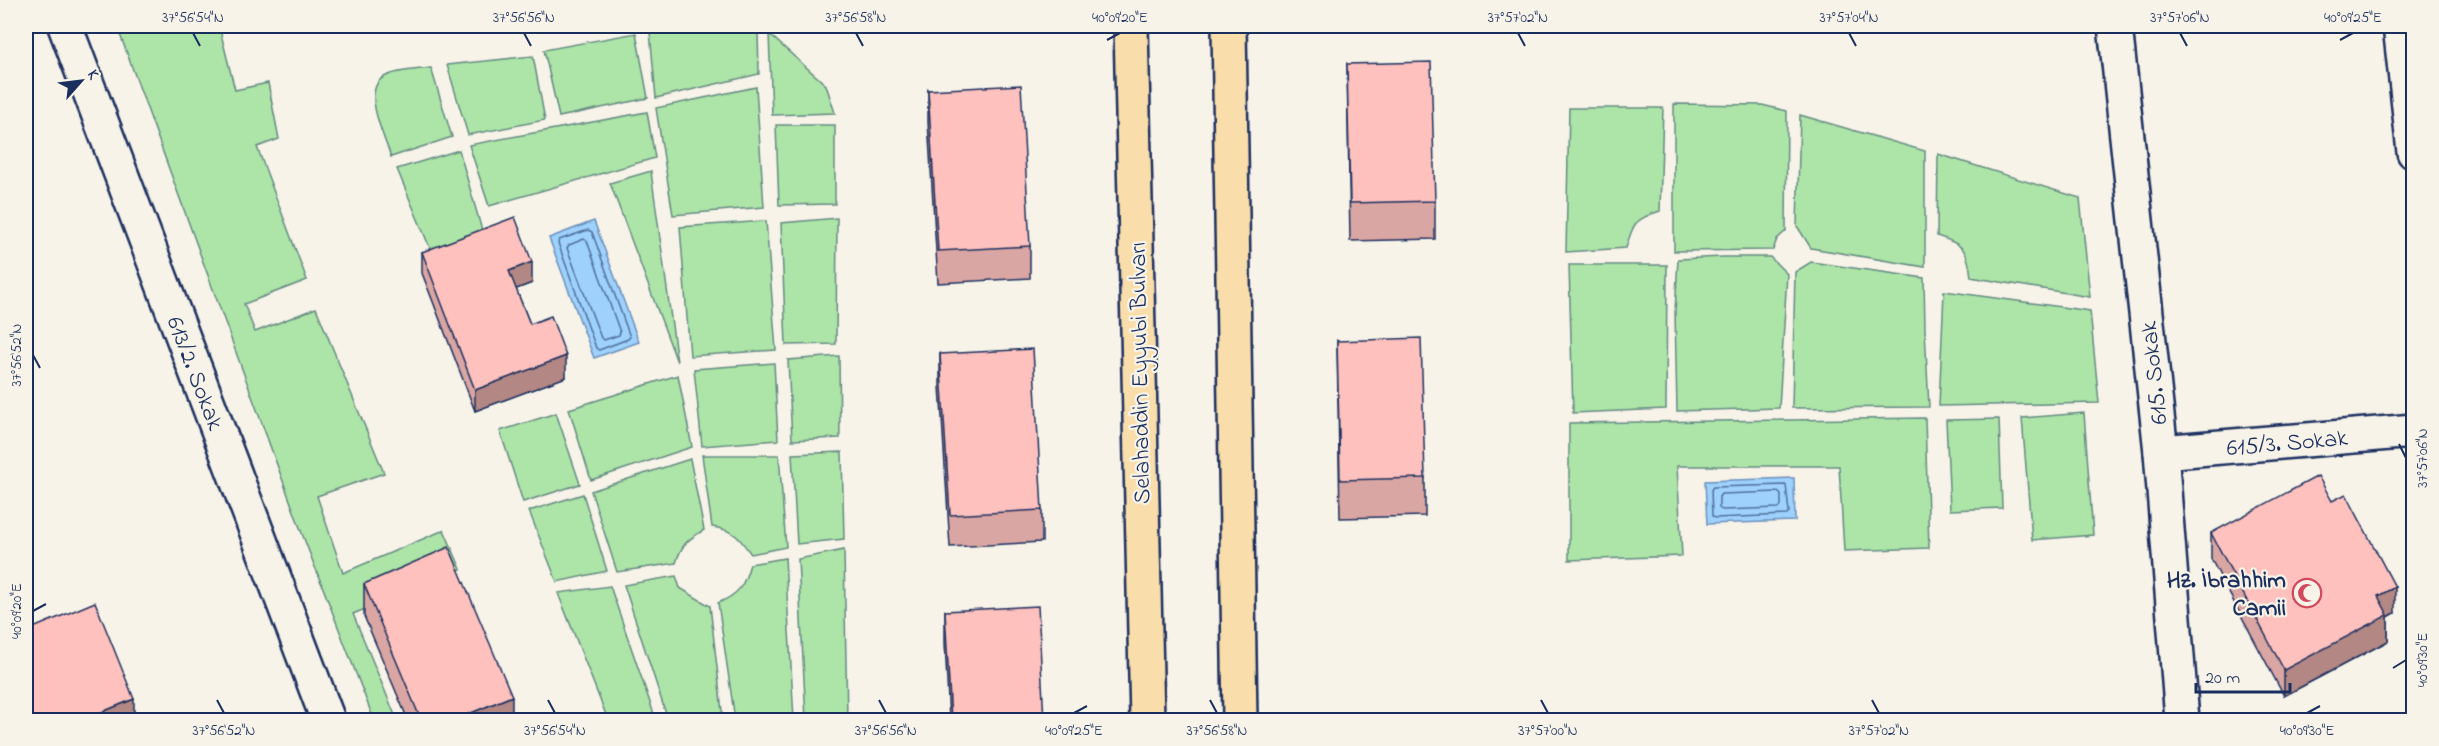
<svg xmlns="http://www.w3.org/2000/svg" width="2439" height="746" viewBox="0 0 2439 746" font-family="'Indie Flower',sans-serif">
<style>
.green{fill:#ade4a7;stroke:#648a82;stroke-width:1.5}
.water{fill:#9ed1fc;stroke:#6a90bd;stroke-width:1.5}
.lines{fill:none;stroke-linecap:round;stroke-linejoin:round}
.shore{stroke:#4f709d;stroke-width:1.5}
.minor-casing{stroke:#1b2f5e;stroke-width:38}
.major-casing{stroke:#1b2f5e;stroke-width:38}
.minor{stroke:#f7f3e8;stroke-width:33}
.major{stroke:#f9deab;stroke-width:33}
.wall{fill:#daa6a3;stroke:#1b2f5e;stroke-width:1.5}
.shaded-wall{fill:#b28784;stroke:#1b2f5e;stroke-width:1.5}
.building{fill:#fec1bd;stroke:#1b2f5e;stroke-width:1.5}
.ticks{fill:none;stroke:#1b2f5e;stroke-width:2}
.labels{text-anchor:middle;stroke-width:4.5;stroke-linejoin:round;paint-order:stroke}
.street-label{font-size:24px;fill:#1b2f5e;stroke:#f7f3e8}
.poi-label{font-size:24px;font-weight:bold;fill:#1b2f5e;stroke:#f7f3e8;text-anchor:end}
.neatline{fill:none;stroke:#1b2f5e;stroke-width:2}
.ticks-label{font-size:15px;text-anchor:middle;fill:#1b2f5e}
</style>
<rect width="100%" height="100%" fill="#f7f3e8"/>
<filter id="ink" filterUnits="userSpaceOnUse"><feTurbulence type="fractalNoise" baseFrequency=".0167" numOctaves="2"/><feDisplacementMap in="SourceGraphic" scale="12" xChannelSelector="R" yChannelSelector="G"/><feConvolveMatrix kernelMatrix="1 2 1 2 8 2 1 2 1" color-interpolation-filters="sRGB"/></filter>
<g filter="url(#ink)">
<!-- green -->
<g class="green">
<polygon points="117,26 219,26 235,90 268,83 279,139 257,147 307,280 244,304 255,332 316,308 384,473 317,496 343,573 444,530 461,569 353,614 397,720 374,720 303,536"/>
<polygon points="707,26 752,26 758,32 759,74 656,98 650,32"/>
<polygon points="636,33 648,98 559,117 544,50"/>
<polygon points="769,34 826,85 835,113 772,115"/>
<polygon points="533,56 545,120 468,135 447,65"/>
<path d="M431,68L452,137L391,157C385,138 359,87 386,76C399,70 417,70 431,68Z"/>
<polygon points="756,87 764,207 673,215 656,108"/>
<polygon points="1674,104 1762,105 1787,111 1786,231 1777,239 1773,250 1674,251"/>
<path d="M1569,108H1663L1660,211C1635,219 1633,223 1626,248L1566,252Z"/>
<polygon points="647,112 655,158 489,206 469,145"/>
<polygon points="1800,115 1925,151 1925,267 1811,248 1797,226"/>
<polygon points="776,125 835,125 835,204 779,205"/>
<polygon points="459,150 483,234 432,253 397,169"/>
<path d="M1938,154L2080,198L2090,297L1971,277C1968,249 1963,244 1937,236Z"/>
<polygon points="651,171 651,172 677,362 610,183"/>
<polygon points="837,218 836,344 786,345 781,223"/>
<polygon points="766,221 776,350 690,356 680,227"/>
<polygon points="1724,257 1770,257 1787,274 1779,408 1677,411 1675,312 1678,259"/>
<polygon points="1811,262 1924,278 1925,330 1929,407 1792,408 1795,272"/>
<polygon points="1569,265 1667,265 1666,409 1573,413"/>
<polygon points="1944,291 2090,311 2099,403 1939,406"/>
<polygon points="839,356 840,438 792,440 788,360"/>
<polygon points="774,363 778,440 702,446 694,369"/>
<polygon points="678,375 692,447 591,480 569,409"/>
<polygon points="556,413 580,484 523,502 500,431"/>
<polygon points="2084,413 2093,535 2032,540 2022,418"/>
<polygon points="1925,418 1929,548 1844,551 1839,466 1677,466 1682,556 1569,560 1569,423"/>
<polygon points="1999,419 2002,508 1950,510 1946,420"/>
<polygon points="842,452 844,539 797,544 792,454"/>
<path d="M702,455H779L786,547L751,554C739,537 734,530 712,527Z"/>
<path d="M690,459L704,530C688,539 681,545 676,563L617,572L591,491Z"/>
<polygon points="583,494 607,571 557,582 529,511"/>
<polygon points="844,550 847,720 806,720 798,559"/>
<path d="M785,558L794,720H735L718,603C739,594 744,586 750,564Z"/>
<polygon points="676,576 680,588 710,606 723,720 668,720 624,585"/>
<polygon points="610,586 656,720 608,720 558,593"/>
</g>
<!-- water -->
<g class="water">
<polygon points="594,221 639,342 594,358 549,238"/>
<polygon points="1794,478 1795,521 1707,524 1705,481"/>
</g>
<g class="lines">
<!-- shore -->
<g class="shore">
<polygon points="588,230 592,232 630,337 628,339 599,350 596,348 558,243 559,240"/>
<polygon points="584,239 587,241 620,332 619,335 604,340 601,338 567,248 569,245"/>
<polygon points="1786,485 1789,512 1787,515 1715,518 1712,516 1711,490 1713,487"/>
<polygon points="1778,492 1781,495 1781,506 1779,508 1722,510 1719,508 1719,497 1721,494"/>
</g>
<!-- minor casing -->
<g class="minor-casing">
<g id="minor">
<polyline points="65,26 328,720"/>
<polyline points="2115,26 2161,452 2182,720"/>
<polyline points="2400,26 2414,152"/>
<polyline points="2161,452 2414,431"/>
</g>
</g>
<!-- major casing -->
<g class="major-casing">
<g id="major">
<polyline points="1131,26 1147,720"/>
<polyline points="1229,26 1240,720"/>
</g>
</g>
<!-- minor -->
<use href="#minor" class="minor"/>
<!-- major -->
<use href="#major" class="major"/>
</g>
<!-- wall -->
<g class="wall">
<polygon points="1347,64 1435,201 1435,239 1350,241"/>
<polygon points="928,90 1030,246 1030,278 938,283 928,122"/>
<polygon points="422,252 532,283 516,289 530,324 566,377 475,411 422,273"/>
<polygon points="1337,341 1425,478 1425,516 1340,518"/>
<polygon points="940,354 1042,510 1042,542 950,547 940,386"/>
<polygon points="2332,501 2395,613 2388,617 2388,641 2284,696 2211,559 2211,533"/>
<polygon points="364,584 512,720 408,720 364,616"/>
<polygon points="945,611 1044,720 949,720 945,643"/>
</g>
<!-- shaded-wall -->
<g class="shaded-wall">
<polygon points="532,262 532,283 509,292 509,271"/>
<polygon points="566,356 566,377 475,411 475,390"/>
<polygon points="2395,587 2395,613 2388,617 2388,641 2284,696 2284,670 2378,596"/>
<polygon points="512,696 512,720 454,720"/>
<polygon points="134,699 134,720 82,720"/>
</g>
<!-- building -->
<g class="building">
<polygon points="1431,62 1435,201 1350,203 1347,64"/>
<polygon points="1021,85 1030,246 938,251 928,90"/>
<polygon points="515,217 532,262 509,271 530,324 551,316 566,356 475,390 422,252"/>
<polygon points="1421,338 1425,478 1340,480 1337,341"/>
<polygon points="1033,349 1042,510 950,515 940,354"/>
<polygon points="2318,476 2332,501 2346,494 2395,587 2378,596 2388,615 2284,670 2211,533"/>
<polygon points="449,547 512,696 454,720 421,720 364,584"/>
<polygon points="95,602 134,699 82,720 27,720 26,716 26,631"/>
<polygon points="1038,606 1044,720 951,720 945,611"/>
</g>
</g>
<!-- ticks -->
<path class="ticks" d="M193,33L200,46M524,33L531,46M856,33L863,46M1518,33L1525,46M1849,33L1856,46M2180,33L2187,46M1107,40L1120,33M2340,40L2353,33M33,355L40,368M2399,444L2406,458M33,611L46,604M2393,668L2406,660M217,700L224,713M548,700L555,713M879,700L886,713M1210,700L1217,713M1541,700L1548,713M1872,700L1879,713M1074,713L1087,706M2307,713L2320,706"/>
<!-- icons -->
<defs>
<g id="mosque-ring" transform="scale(1.5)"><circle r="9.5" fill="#f7f3e8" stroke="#d1495b" stroke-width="1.5"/><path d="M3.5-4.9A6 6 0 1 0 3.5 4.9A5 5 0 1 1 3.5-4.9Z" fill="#d1495b"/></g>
</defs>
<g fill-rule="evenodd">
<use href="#mosque-ring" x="2307" y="593"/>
</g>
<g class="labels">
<!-- street labels -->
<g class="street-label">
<text transform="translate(196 373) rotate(69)" y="8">613/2. Sokak</text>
<text transform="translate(1139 373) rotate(-91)" y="8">Selahaddin Eyyubi Bulvarı</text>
<text transform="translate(2153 373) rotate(-96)" y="8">615. Sokak</text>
<text transform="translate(2287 442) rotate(-5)" y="8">615/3. Sokak</text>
</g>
<!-- poi labels -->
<g class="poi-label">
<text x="2286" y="587">Hz. İbrahhim<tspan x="2286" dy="28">Camii</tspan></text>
</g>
</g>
<!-- margin -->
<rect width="2439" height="746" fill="none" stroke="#f7f3e8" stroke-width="66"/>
<!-- north arrow -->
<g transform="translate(81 81) rotate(62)" stroke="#f7f3e8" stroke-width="4.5" paint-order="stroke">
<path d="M0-4.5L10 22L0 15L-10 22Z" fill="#1b2f5e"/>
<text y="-9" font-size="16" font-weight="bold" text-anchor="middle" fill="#1b2f5e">K</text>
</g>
<!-- scale -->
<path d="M2196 683v9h94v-9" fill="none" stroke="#1b2f5e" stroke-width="3"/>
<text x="2205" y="683" font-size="18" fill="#1b2f5e" stroke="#f7f3e8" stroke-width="4.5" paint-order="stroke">20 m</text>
<rect x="33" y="33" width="2373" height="680" class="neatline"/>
<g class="ticks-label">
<text x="193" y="22">37°56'54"N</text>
<text x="524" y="22">37°56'56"N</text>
<text x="856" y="22">37°56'58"N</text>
<text x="1120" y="22">40°09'20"E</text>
<text x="1518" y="22">37°57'02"N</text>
<text x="1849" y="22">37°57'04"N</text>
<text x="2180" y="22">37°57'06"N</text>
<text x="2353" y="22">40°09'25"E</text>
<text transform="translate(16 355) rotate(-90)" y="5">37°56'52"N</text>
<text transform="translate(2422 458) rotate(-90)" y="5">37°57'06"N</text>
<text transform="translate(16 611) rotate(-90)" y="5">40°09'20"E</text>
<text transform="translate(2422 660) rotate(-90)" y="5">40°09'30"E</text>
<text x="224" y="735">37°56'52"N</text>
<text x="555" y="735">37°56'54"N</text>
<text x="886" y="735">37°56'56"N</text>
<text x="1074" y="735">40°09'25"E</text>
<text x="1217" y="735">37°56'58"N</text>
<text x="1548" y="735">37°57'00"N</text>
<text x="1879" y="735">37°57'02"N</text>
<text x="2307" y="735">40°09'30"E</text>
</g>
</svg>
